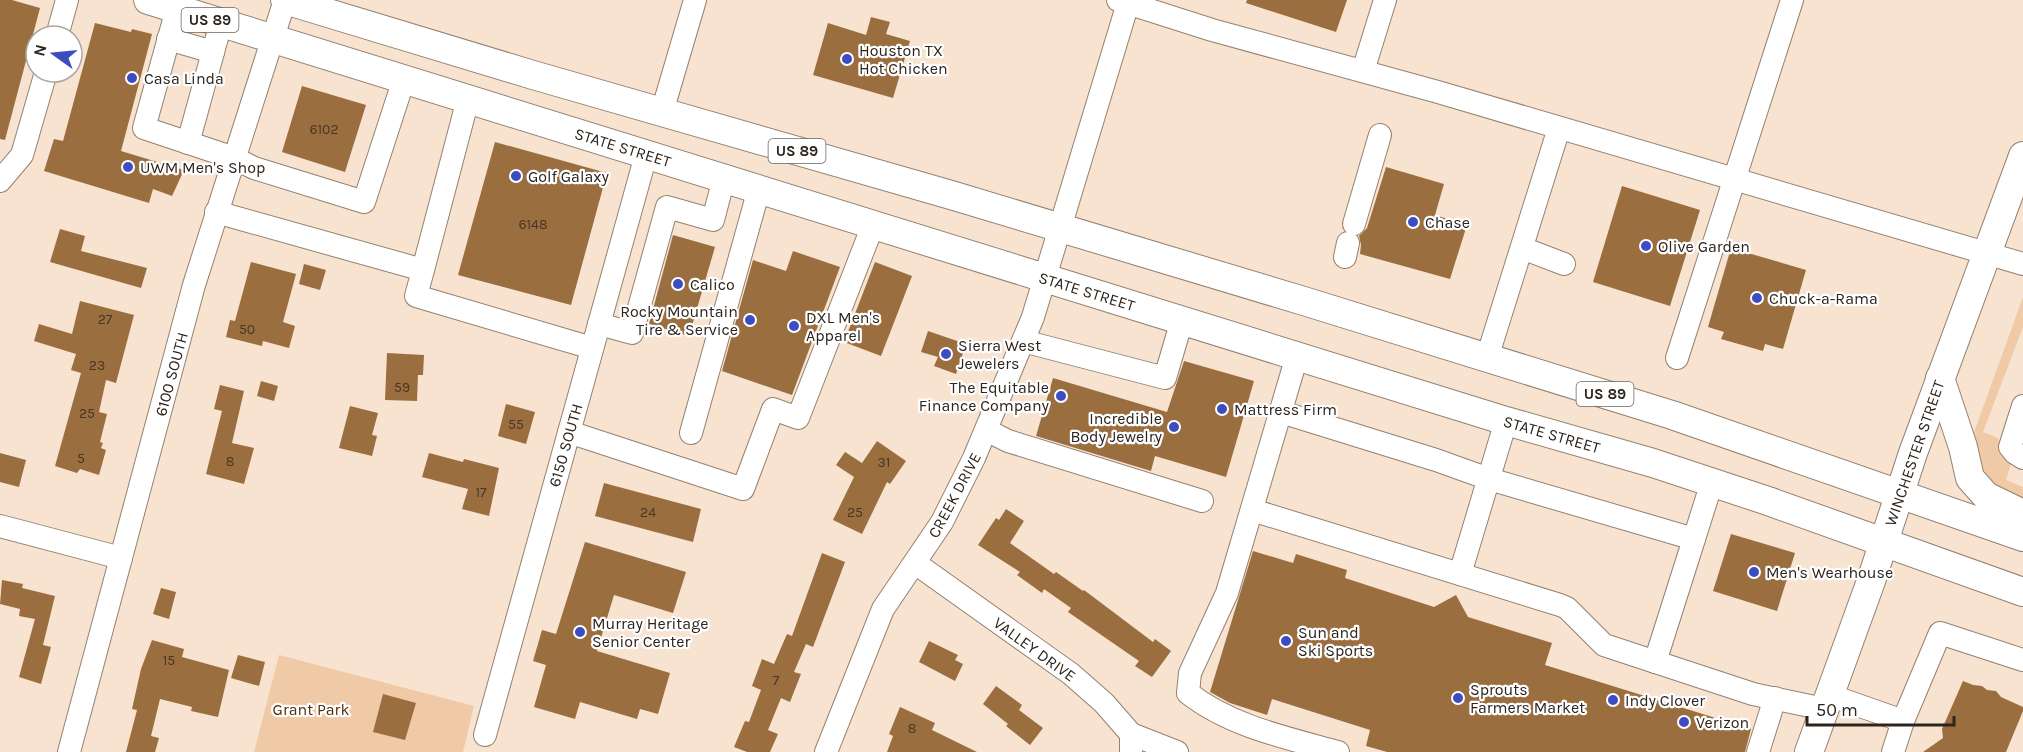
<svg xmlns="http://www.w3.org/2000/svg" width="2023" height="752" viewBox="0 0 2023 752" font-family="Karla,sans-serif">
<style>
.green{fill:#f0caa7}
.building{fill:#9b6e40}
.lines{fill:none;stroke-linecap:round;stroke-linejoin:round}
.minor-casing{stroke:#948170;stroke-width:24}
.major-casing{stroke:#948170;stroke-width:30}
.minor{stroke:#fff;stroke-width:22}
.major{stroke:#fff;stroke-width:28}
.poi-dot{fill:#3b4dc0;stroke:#fff;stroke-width:2}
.labels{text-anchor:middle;stroke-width:4.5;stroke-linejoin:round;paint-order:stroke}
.number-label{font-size:14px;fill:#483626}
.shield{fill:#fff;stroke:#6b6661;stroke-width:1.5}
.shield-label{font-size:15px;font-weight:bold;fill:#2c241d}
.poi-label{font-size:16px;fill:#2c241d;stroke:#fff;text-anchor:start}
.street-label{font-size:16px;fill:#2c241d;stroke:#fff}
.park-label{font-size:16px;fill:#502f0a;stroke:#fff}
</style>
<rect width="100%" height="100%" fill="#f8e3d0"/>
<!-- green -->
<g class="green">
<polygon points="2023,297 2023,327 1983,432 1998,438 2001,456 2011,464 2006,480 2023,487 2023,500 2004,494 1979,471 1973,435"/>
<polygon points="279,655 474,706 463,752 254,752"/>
</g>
<!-- building -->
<g class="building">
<polygon points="0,0 12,0 40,8 5,140 0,139"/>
<polygon points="1247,0 1347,0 1336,32 1246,3"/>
<polygon points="871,17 890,22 886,34 910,41 893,98 813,75 828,23 866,35"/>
<polygon points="95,23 131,32 132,29 152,34 121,151 184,170 172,196 153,189 149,203 44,171 54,139 63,141"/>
<polygon points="302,86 366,105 345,172 282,152"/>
<polygon points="495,142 607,173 571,305 458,275"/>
<polygon points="1386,167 1444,184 1435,215 1467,225 1450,279 1360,254 1361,245 1359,236 1367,228"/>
<polygon points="1622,186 1700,210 1670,306 1593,282"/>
<polygon points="60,229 85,236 81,251 147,268 141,288 50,262"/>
<polygon points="673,235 715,247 689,336 649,324"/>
<polygon points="1731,248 1806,270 1783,349 1765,344 1763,351 1721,339 1724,332 1708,327"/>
<polygon points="793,251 840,267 792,395 722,371 753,260 786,271"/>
<polygon points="251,262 296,274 283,322 295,326 289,348 263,341 262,346 226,337 230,320 235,321"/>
<polygon points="875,262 912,276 881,356 844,342"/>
<polygon points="304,264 326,270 320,290 299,284"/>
<polygon points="80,301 134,315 116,383 106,380 99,412 107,414 100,442 103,443 101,448 106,450 99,475 80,469 77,473 55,466 81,373 71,370 76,354 34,341 39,324 72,334"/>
<polygon points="928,331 966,344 956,374 934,366 938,357 921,352"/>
<polygon points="387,353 424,355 423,375 418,375 417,401 385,400"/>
<polygon points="1184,361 1254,381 1226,477 1155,456 1151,471 1036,436 1053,378 1167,412"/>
<polygon points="261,381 278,386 274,401 257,396"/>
<polygon points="220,385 244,391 232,443 254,448 244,484 206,474 222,411 214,409"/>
<polygon points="506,404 535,412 526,444 498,436"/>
<polygon points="350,406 378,413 372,435 377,436 372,456 339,448"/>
<polygon points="877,441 906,461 890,484 887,482 862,534 833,520 854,477 836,465 845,452 862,463"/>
<polygon points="0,453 26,460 19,487 0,482"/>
<polygon points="429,453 463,462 464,459 499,468 489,516 462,509 468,489 422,477"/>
<polygon points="604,483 701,509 693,542 595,516"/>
<polygon points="1006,509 1024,521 1010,543 1054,574 1056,572 1083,591 1084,590 1153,642 1155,639 1171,651 1152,677 1135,666 1139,661 1068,612 1071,608 1044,589 1042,593 1017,575 1020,572 978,545 996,518 999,520"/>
<polygon points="1731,534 1795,553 1777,611 1713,591"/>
<polygon points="585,542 686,572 673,613 614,595 597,651 670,673 658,714 640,709 637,719 580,702 575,719 534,707 546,665 533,661 542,630 556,634"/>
<polygon points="1253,551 1293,563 1296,554 1347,570 1345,578 1434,607 1456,595 1468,617 1552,643 1545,665 1751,729 1745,752 1387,752 1366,746 1370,730 1272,699 1267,715 1230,703 1210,692"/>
<polygon points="822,553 845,562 813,647 806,644 794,672 801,674 790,702 781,698 768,730 778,734 770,752 747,752 734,747 745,721 749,722 761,690 752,686 762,659 774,664 787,634 792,636"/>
<polygon points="2,580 23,584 22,588 55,596 43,645 51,647 41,684 19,677 35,619 19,616 20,609 0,604"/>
<polygon points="161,588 176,592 169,619 153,614"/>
<polygon points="152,640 184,649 182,657 229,670 218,717 191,711 192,707 160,699 151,736 159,738 155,752 126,752 137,710 132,709 141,669"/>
<polygon points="929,641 958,655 955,660 963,664 955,681 919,662"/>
<polygon points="238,655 265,662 259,686 231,678"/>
<polygon points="1963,681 1973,685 1982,686 1987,690 1996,691 2001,697 2023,707 2023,711 2006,752 1923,752 1943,738 1942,729"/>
<polygon points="996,686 1022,705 1019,710 1043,728 1030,745 1006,726 1008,724 983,704"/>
<polygon points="383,694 416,703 405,740 373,732"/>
<polygon points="900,707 935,723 932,730 977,752 887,752 893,736 889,734"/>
</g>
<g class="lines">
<!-- minor casing -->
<g class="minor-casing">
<g id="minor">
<polyline points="1118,0 1212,30 1438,92 2023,264"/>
<polyline points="177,9 144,128 234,158 254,168 364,202 404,79"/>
<polyline points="57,36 67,0"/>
<polyline points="168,39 213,52"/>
<polyline points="1363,71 1385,0"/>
<polyline points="662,112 695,0"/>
<polyline points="188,143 221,23"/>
<polyline points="0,181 22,155 46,72"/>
<polyline points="216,212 423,270 416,296 592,348"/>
<polyline points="1354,224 1380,135"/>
<polyline points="1522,248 1564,264"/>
<polyline points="1345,257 1348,243"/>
<polyline points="423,270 468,99"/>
<polyline points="599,324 632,333 667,207 713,220 724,178"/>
<polyline points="1023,341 1165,378 1182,320"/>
<path d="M1297,356L1227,593L1190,673L1188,693C1230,726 1287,738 1338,752"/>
<polyline points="1487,358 1559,128"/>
<polyline points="1677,358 1792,0"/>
<polyline points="2023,406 2010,447 2015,453 2023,458"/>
<polyline points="1281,412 1436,460 1489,479 1694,539 1655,662"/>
<polyline points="986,430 1008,441 1202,501"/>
<polyline points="569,432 743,489 773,409 798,418 873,225"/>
<polyline points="691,433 759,189"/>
<polyline points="1252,510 1560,605 1567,608 1604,645 1753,694 1824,709"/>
<polyline points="0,526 121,558"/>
<polyline points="1694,539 1712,482"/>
<polyline points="915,563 1071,674 1104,703 1131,734 1131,752"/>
<polyline points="1460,574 1506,421"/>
<polyline points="1829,695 1903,721 1893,752"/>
<polyline points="1903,721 1940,633 2023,660"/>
<polyline points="1131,734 1177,752"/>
<polyline points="485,735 646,155"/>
<polyline points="69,752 194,285 285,0"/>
<polyline points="826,752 883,609 942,522 974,458 1033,317 1128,3"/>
<polyline points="1758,752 1775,698"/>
</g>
</g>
<!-- major casing -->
<g class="major-casing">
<g id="major">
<polyline points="148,0 1506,421 1653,463 1768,501 2023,592"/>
<polyline points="285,0 533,75 951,195 1307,302 1672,415 2023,537"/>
<polyline points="1940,378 1963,447 1970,478 1986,496 2023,514"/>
<polyline points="1809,752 1871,581 1913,453 2023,156"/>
</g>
</g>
<!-- minor -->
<use href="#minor" class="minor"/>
<!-- major -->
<use href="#major" class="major"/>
</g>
<!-- markers -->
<g class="poi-dot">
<circle cx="847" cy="59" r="6"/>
<circle cx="132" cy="78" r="6"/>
<circle cx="128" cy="167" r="6"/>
<circle cx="516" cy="176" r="6"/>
<circle cx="1413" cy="222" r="6"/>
<circle cx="1646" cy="246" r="6"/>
<circle cx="678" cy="284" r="6"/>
<circle cx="1757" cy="298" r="6"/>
<circle cx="750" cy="320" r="6"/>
<circle cx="794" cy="326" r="6"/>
<circle cx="946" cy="354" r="6"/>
<circle cx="1061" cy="396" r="6"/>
<circle cx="1222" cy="409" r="6"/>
<circle cx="1174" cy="427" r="6"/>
<circle cx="1754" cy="572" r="6"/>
<circle cx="580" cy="632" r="6"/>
<circle cx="1286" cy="641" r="6"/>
<circle cx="1458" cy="698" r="6"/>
<circle cx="1613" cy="700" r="6"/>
<circle cx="1684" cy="722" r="6"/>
</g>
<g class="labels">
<!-- number labels -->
<g class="number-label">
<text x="324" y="134">6102</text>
<text x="533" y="229">6148</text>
<text x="105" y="324">27</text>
<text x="247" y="334">50</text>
<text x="97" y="370">23</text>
<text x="402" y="392">59</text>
<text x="87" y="418">25</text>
<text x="516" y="429">55</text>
<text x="81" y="463">5</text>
<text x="230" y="466">8</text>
<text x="884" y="467">31</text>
<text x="481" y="497">17</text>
<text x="648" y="517">24</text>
<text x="855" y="517">25</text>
<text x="169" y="665">15</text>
<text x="776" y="685">7</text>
<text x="912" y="733">8</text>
</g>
<!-- shield labels -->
<g class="shield">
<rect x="181.5" y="8" width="57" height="24" rx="4.5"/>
<rect x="768.5" y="139" width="57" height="24" rx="4.5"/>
<rect x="1576.5" y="382" width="57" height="24" rx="4.5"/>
</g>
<g class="shield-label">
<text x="210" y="25">US 89</text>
<text x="797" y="156">US 89</text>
<text x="1605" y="399">US 89</text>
</g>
<!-- poi labels -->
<g class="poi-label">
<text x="859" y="56">Houston TX<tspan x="859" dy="18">Hot Chicken</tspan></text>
<text x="144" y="84">Casa Linda</text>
<text x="140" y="173">UWM Men's Shop</text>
<text x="528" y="182">Golf Galaxy</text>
<text x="1425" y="228">Chase</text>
<text x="1658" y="252">Olive Garden</text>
<text x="690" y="290">Calico</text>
<text x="1769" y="304">Chuck-a-Rama</text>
<text x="738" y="317" text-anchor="end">Rocky Mountain<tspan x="738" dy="18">Tire &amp; Service</tspan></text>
<text x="806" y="323">DXL Men's<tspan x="806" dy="18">Apparel</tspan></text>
<text x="958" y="351">Sierra West<tspan x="958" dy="18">Jewelers</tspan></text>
<text x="1049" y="393" text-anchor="end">The Equitable<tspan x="1049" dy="18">Finance Company</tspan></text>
<text x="1234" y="415">Mattress Firm</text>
<text x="1162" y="424" text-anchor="end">Incredible<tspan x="1162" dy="18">Body Jewelry</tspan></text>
<text x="1766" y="578">Men's Wearhouse</text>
<text x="592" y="629">Murray Heritage<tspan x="592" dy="18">Senior Center</tspan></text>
<text x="1298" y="638">Sun and<tspan x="1298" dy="18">Ski Sports</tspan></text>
<text x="1470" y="695">Sprouts<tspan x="1470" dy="18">Farmers Market</tspan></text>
<text x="1625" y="706">Indy Clover</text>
<text x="1696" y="728">Verizon</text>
</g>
<!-- street labels -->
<g class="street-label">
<text transform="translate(623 147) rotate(17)" y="6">STATE STREET</text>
<text transform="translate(1087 291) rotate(17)" y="6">STATE STREET</text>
<text transform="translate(171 374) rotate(-75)" y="6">6100 SOUTH</text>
<text transform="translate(1552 434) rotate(16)" y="6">STATE STREET</text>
<text transform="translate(565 445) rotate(-74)" y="6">6150 SOUTH</text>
<text transform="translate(1914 453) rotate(-71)" y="6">WINCHESTER STREET</text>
<text transform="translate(954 495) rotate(-62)" y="6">CREEK DRIVE</text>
<text transform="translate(1035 649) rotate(36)" y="6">VALLEY DRIVE</text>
</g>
<!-- park labels -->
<g class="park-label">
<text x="311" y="715">Grant Park</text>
</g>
</g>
<!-- north arrow -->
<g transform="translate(54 54) rotate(285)"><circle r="28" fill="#ffffff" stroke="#aba7a5" stroke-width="1.5"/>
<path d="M0-4.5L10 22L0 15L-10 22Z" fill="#3b4dc0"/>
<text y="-9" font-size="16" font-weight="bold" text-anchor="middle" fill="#2c241d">N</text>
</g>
<!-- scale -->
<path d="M1807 716v9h147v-9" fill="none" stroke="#2c241d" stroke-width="3"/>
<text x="1816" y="716" font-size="18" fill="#2c241d" stroke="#ffffff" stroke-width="4.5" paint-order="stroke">50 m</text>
</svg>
